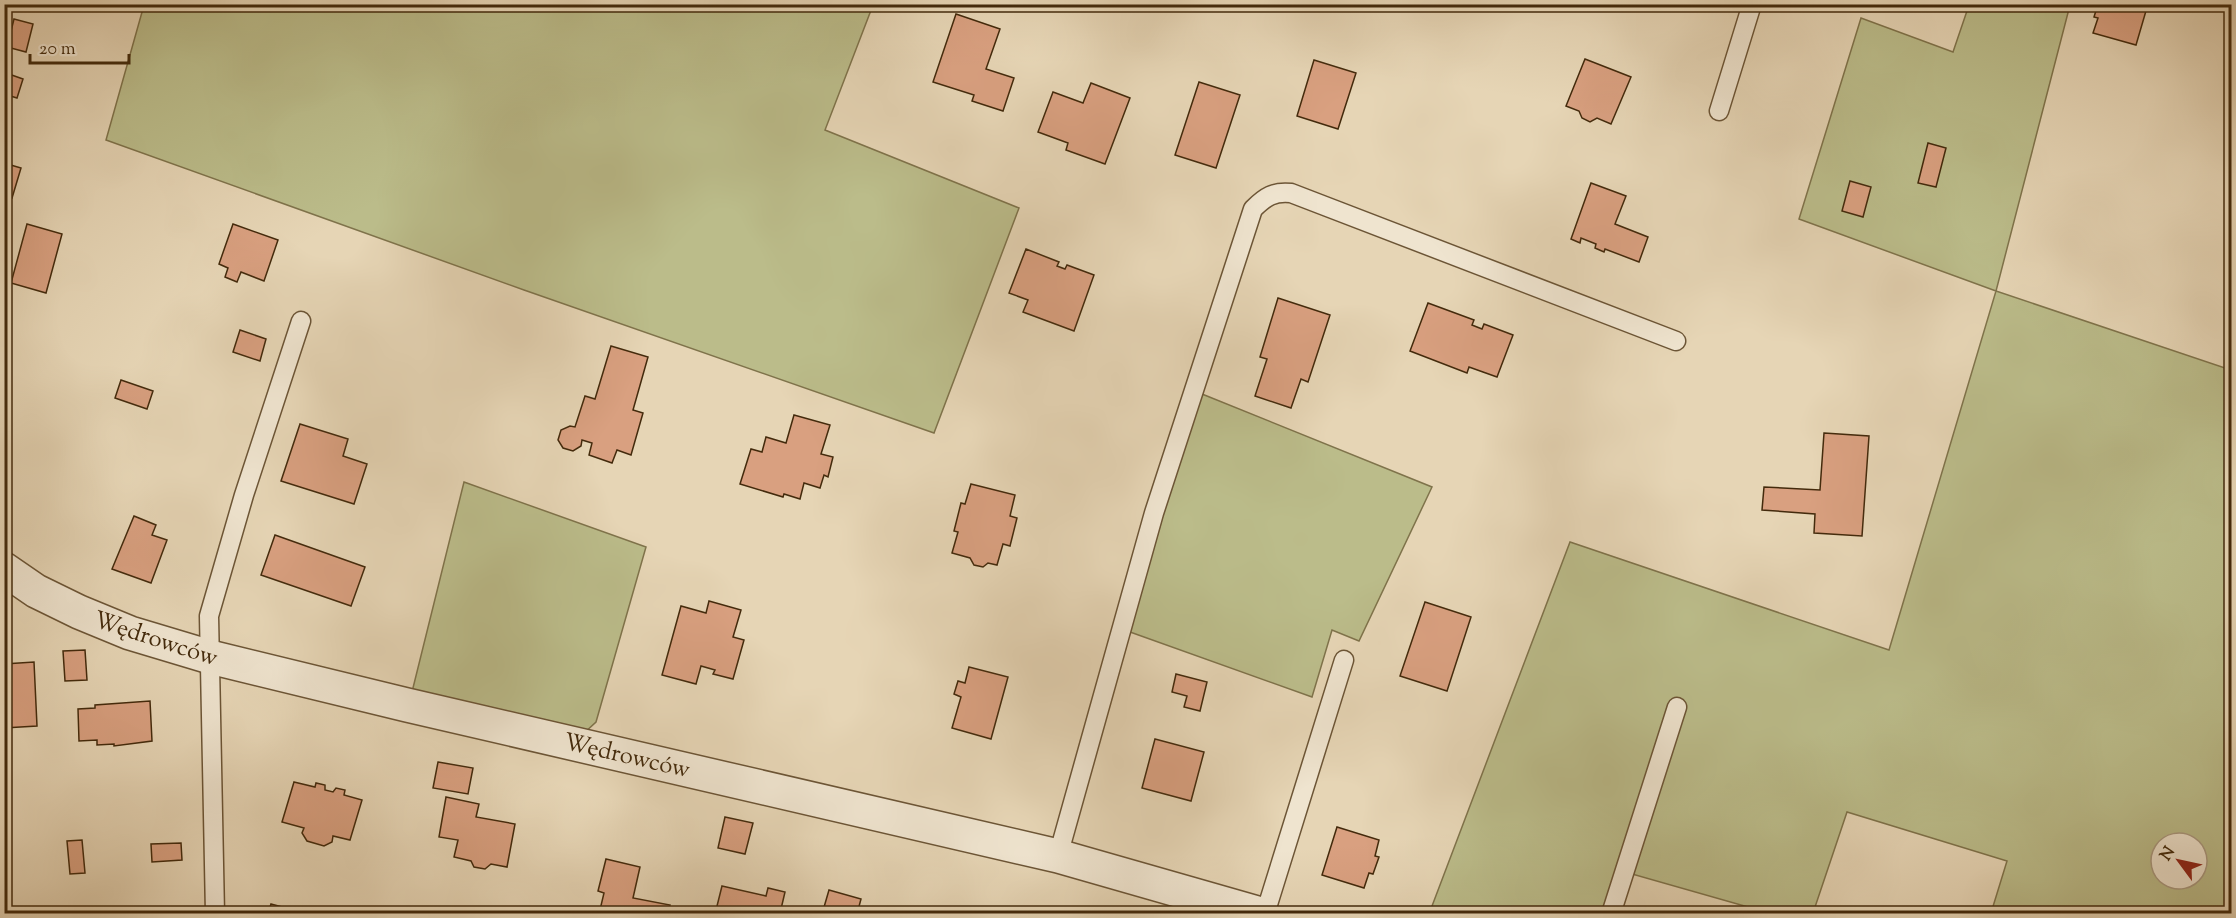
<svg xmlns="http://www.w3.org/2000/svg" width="2236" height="918" viewBox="0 0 2236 918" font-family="'Sorts Mill Goudy',serif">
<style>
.green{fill:#bbbc8a;stroke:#7f734b;stroke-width:1.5;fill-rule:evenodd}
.building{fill:#d9a080;stroke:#432a0c;stroke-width:1.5}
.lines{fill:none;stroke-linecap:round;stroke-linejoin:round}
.lane-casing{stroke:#6c5536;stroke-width:21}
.street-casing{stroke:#6c5536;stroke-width:36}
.lane{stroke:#efe4cf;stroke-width:18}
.street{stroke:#efe4cf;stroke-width:33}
.labels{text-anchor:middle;stroke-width:5;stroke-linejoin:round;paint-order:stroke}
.street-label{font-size:24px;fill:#432a0c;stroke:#efe4cf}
</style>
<rect width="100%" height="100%" fill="#e6d5b5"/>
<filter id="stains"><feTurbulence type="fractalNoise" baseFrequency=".00333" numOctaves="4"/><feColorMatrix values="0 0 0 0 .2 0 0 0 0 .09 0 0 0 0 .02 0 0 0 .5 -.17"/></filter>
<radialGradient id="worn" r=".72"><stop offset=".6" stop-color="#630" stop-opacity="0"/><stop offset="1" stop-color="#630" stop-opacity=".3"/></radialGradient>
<!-- green -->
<g class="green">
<polygon points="144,5 873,5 825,130 1019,208 934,433 524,290 106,140"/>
<path d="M1969,5H2070L1996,291L2231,370V913H1991L2007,861L1847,812L1813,913H1769L1632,874L1672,701L1602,913L1429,914L1570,542L1889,650L1996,291L1799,219L1861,18L1953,52ZM2161,843H2197V879H2161Z"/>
<polygon points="1202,394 1432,487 1359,641 1332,630 1312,697 1130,632 1163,515"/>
<polygon points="464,482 646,547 596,722 583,734 411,696"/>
</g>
<!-- building -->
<g class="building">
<polygon points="2098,4 2148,4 2136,45 2093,33 2098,18 2094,17"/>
<polygon points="956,14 1000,29 986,69 1014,78 1003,111 972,101 974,95 933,82"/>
<polygon points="14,19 33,24 26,52 7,47"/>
<polygon points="1585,59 1631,77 1611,124 1597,118 1590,122 1582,118 1579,111 1566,106"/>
<polygon points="1314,60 1356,73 1338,129 1297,116"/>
<polygon points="6,73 23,79 17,98 4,94"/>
<polygon points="1199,82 1240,95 1216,168 1175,155"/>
<polygon points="1091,83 1130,98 1105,164 1066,150 1068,143 1038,132 1053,92 1083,103"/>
<polygon points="1928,143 1946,148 1936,187 1918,183"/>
<polygon points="4,163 21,168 12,198 4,196"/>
<polygon points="1850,181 1871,187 1863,217 1842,211"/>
<polygon points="1591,183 1626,196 1615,224 1648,237 1639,262 1605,249 1604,252 1595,248 1596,244 1581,238 1580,243 1571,239"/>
<polygon points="27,224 62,234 46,293 11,283"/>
<polygon points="233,224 278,240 264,281 241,272 237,282 225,277 228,268 219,264"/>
<polygon points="1026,249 1059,262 1057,266 1065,269 1067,265 1094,275 1074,331 1023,312 1028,300 1009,293"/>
<polygon points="1278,298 1330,315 1308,382 1301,379 1291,408 1255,396 1267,359 1260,357"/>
<polygon points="1428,303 1474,320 1472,325 1482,329 1484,324 1513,335 1497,377 1469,367 1467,373 1410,351"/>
<polygon points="240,330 266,339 260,361 233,352"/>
<polygon points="611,346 648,357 633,410 643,413 631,455 617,450 612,463 589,455 592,443 582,440 581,446 573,451 563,448 558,440 561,430 570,426 575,427 585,396 595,399"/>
<polygon points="121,380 153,391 147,409 115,398"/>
<polygon points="794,415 830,425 821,454 833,457 828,477 824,475 820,488 804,483 800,499 784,494 783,497 740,484 751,449 762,452 766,437 786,443"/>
<polygon points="300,424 348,439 343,456 367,464 354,504 281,481"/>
<polygon points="1824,433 1869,436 1862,536 1814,533 1815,514 1762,510 1764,487 1820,490"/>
<polygon points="971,484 1015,495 1010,516 1017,518 1010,546 1003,544 997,565 988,563 983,567 974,565 970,558 952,553 958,532 954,531 961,503 965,504"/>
<polygon points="134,516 156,525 152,535 167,540 151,583 112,569"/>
<polygon points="275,535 365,567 351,606 261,575"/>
<polygon points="709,601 741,610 733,637 744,640 733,679 713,674 715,670 701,666 696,684 662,675 681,606 706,613"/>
<polygon points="1425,602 1471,617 1447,691 1400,676"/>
<polygon points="85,650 87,680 65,681 63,651"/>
<polygon points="34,662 37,726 4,728 4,664"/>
<polygon points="969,667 1008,677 991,739 952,728 961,697 954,694 958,681 965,683"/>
<polygon points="1176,674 1207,682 1200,711 1184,707 1187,696 1172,692"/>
<polygon points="150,701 152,741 114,746 114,744 97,745 97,740 79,741 78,709 95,708 95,705"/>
<polygon points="1155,739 1204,752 1191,801 1142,788"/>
<polygon points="438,762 473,768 468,794 433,788"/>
<polygon points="294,782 315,787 316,783 325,785 325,790 333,792 336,788 345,790 344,795 362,800 350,840 333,836 332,842 324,846 307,841 302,833 304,828 282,822"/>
<polygon points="446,797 479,804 476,817 515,824 507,867 491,864 485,869 474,867 471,861 454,857 458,840 439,837"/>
<polygon points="725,817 753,823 745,854 718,848"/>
<polygon points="1337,827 1379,840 1375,856 1379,857 1373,874 1369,873 1364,888 1322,875"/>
<polygon points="82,840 85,873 70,874 67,841"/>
<polygon points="181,843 182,860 152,862 151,844"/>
<polygon points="606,859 640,867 633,898 670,905 667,914 599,914 604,893 598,891"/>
<polygon points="722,886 766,896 768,888 785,892 781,909 785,910 784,914 715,914"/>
<polygon points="829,890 861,899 857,914 822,914"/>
<polygon points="271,904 290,909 289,914 268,914"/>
</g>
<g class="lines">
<!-- lane casing -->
<g class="lane-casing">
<g id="lane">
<polyline points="1719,111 1752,4"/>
<path d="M1058,856L1154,513L1253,209C1265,197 1274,191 1291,193L1676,341"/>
<polyline points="215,914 209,616 244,495 301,321"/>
<polyline points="1265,914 1344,660"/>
<polyline points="1611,914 1677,707"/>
</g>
</g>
<!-- street casing -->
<g class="street-casing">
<polyline id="street" points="4,569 36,591 79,612 130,633 210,657 407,705 1058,856 1261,914"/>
</g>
<!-- lane -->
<use href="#lane" class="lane"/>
<!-- street -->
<use href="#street" class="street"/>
</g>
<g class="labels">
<!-- street labels -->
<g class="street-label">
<text transform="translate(156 638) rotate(18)" y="8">Wędrowców</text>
<text transform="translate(627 755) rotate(13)" y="8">Wędrowców</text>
</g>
</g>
<!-- margin -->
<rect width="2236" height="918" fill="none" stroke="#e6d5b5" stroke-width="24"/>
<rect x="6" y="6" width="2224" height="906" fill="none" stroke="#432a0c" stroke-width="3"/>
<rect x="12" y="12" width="2212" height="894" fill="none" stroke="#432a0c" stroke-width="1.5"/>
<!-- north arrow -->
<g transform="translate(2179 861) rotate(303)"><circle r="28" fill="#efe4cf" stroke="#aa9a81" stroke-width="1.5"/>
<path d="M0-4.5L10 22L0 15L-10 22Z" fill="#8f2418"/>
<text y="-9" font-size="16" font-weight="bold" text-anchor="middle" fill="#432a0c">N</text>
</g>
<!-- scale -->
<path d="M30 54v9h99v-9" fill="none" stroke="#432a0c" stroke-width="3"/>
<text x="39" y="54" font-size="18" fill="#432a0c" stroke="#efe4cf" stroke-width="4.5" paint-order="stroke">20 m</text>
<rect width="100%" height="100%" filter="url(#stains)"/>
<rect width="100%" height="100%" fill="url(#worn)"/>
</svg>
